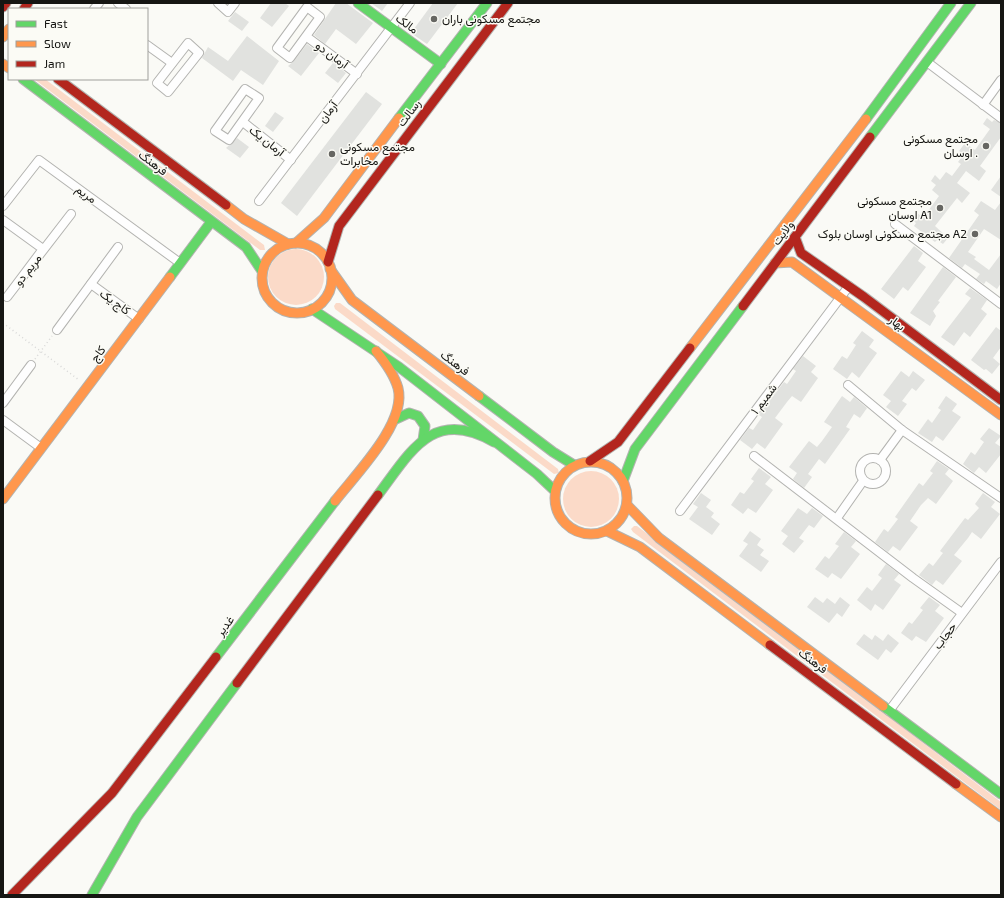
<svg xmlns="http://www.w3.org/2000/svg" width="1004" height="898" viewBox="0 0 1004 898" font-family="'Exo 2',Vazirmatn,sans-serif">
<style>
.green{fill:#fbdac8}
.building{fill:#e1e2df}
.lines{fill:none;stroke-linecap:round;stroke-linejoin:round}
.street-casing{stroke:#b3b3b0;stroke-width:10}
.fast-casing{stroke:#b3b3b0;stroke-width:11}
.slow-casing{stroke:#b3b3b0;stroke-width:11}
.jam-casing{stroke:#b3b3b0;stroke-width:11}
.path{stroke:#d8d8d7;stroke-width:1.5;stroke-dasharray:1 3;stroke-linecap:butt}
.street{stroke:#fefefe;stroke-width:8}
.fast{stroke:#63d668;stroke-width:9}
.slow{stroke:#ff974d;stroke-width:9}
.jam{stroke:#b3261e;stroke-width:9}
.poi-dot{fill:#666662;stroke:#fbfbf5;stroke-width:1.5}
.labels{text-anchor:middle;stroke-width:3;stroke-linejoin:round;paint-order:stroke}
.poi-label{font-size:12px;fill:#161613;stroke:#fbfbf5;text-anchor:end}
.street-label{font-size:12px;fill:#161613;stroke:#fbfbf5}
</style>
<rect width="100%" height="100%" fill="#fafaf6"/>
<!-- green -->
<g class="green">
<polygon points="34,79 45,79 264,245 265,250 260,250"/>
<circle cx="296" cy="277" r="28"/>
<polygon points="336,303 340,303 558,469 559,473 554,474 335,309 334,306"/>
<circle cx="591" cy="499" r="28"/>
<polygon points="634,526 637,526 1001,802 1001,810 633,532 631,529"/>
</g>
<!-- building -->
<g class="building">
<polygon points="271,3 285,3 289,6 272,27 260,18"/>
<polygon points="336,3 346,3 373,23 356,44 336,29 325,44 314,35"/>
<polygon points="371,3 388,3 382,11"/>
<polygon points="433,3 458,3 427,44 411,33"/>
<polygon points="235,12 249,22 242,31 228,21"/>
<polygon points="247,36 279,61 263,85 241,70 233,81 202,58 208,47 228,61"/>
<polygon points="307,44 319,53 301,76 288,66 294,61"/>
<polygon points="333,63 346,73 338,83 325,73"/>
<polygon points="366,92 382,104 297,216 281,203"/>
<polygon points="275,112 284,118 273,132 265,126"/>
<polygon points="987,118 992,122 994,120 1001,123 1001,137 980,166 986,171 979,181 966,171 957,183 970,193 962,203 957,198 935,226 948,238 943,244 937,240 935,242 914,226 916,223 911,219 916,212 923,218 939,196 932,190 936,185 931,181 935,175 940,180 946,172 952,176 961,164 958,162 964,154 959,151 965,143 975,150 990,129 983,124"/>
<polygon points="237,138 249,147 240,158 226,148"/>
<polygon points="1001,176 1001,197 991,190"/>
<polygon points="981,201 995,210 1001,202 1001,240 984,229 968,252 976,257 974,259 989,270 1001,254 1001,283 997,289 986,281 984,284 976,279 980,274 965,264 962,268 949,258 979,215 974,211"/>
<polygon points="914,246 923,253 918,261 926,267 908,291 903,287 894,299 881,289"/>
<polygon points="943,267 956,277 938,301 940,302 933,311 936,316 930,326 910,313"/>
<polygon points="970,288 987,300 981,309 987,314 970,337 964,332 954,346 941,337 971,298 965,294"/>
<polygon points="996,327 1001,331 1001,347 993,358 1000,364 992,374 986,369 984,370 971,360"/>
<polygon points="862,331 874,340 869,347 877,353 859,378 852,372 847,379 833,369 842,356 847,359 856,345 853,343"/>
<polygon points="803,356 816,366 811,372 818,378 801,402 792,396 787,402 775,418 783,424 765,449 757,443 752,449 740,440 749,428 753,430 762,417 759,415 784,382 787,384 796,371 793,369"/>
<polygon points="901,371 909,377 913,371 925,380 916,391 912,388 902,401 907,404 898,416 886,407 891,401 883,395"/>
<polygon points="842,396 850,402 854,397 867,408 860,418 854,414 846,427 850,429 825,464 819,459 808,474 812,477 804,488 793,479 797,473 789,467 809,441 817,447 822,441 832,427 824,422"/>
<polygon points="946,396 957,404 952,411 961,417 943,441 936,436 932,442 918,433 928,419 932,423 941,410 938,408"/>
<polygon points="989,428 1001,436 995,443 1001,447 1001,454 986,473 979,467 974,473 963,464 971,452 975,455 984,442 980,439"/>
<polygon points="937,461 949,469 945,474 953,481 936,504 928,498 921,505 910,521 918,527 900,551 893,546 888,552 875,542 884,529 888,532 898,519 895,517 919,483 923,486 933,473 930,471"/>
<polygon points="759,468 771,477 765,484 773,490 756,513 748,508 743,514 731,505 740,492 744,494 754,481 751,479"/>
<polygon points="701,493 711,500 706,507 714,513 711,517 720,524 712,535 689,519 698,507 693,504"/>
<polygon points="983,493 995,502 991,507 1000,514 981,539 972,532 968,538 954,555 962,561 943,585 936,580 932,585 919,575 929,563 933,566 943,553 940,551 965,518 968,520 979,508 975,504"/>
<polygon points="798,508 807,514 812,508 823,516 814,528 809,525 799,538 804,541 794,553 782,544 788,536 781,531"/>
<polygon points="750,531 761,539 757,545 764,550 760,555 769,561 761,572 739,556 748,544 743,541"/>
<polygon points="844,532 856,541 851,547 860,554 841,579 832,573 828,578 815,569 825,556 829,559 839,546 835,544"/>
<polygon points="886,564 899,574 894,580 901,585 883,610 875,604 871,611 857,600 867,587 872,591 882,578 878,575"/>
<polygon points="815,597 823,603 827,598 835,604 840,597 850,605 842,617 837,613 829,623 807,607"/>
<polygon points="929,597 940,605 935,611 944,618 926,642 916,636 912,641 901,633 909,622 912,624 923,610 920,608"/>
<polygon points="864,634 872,640 875,635 883,641 888,634 899,643 891,653 886,649 878,660 856,644"/>
</g>
<g class="lines">
<!-- street casing -->
<g class="street-casing">
<g id="street">
<polyline points="118,3 126,9"/>
<polyline points="218,3 228,12 235,3"/>
<polygon points="307,7 320,17 290,58 277,48"/>
<polyline points="94,9 99,3"/>
<polyline points="307,37 357,74"/>
<polygon points="188,43 199,53 168,92 157,83"/>
<polyline points="147,45 172,63"/>
<polyline points="927,62 1001,118"/>
<polygon points="245,89 259,98 229,140 215,131"/>
<polyline points="983,105 1001,80"/>
<polyline points="243,122 291,160"/>
<polyline points="259,201 410,3"/>
<polyline points="3,206 39,160 180,263"/>
<polyline points="3,220 43,249 7,297 71,214"/>
<polyline points="895,224 1001,304"/>
<polyline points="91,284 139,319"/>
<polyline points="57,330 118,247"/>
<polyline points="848,385 902,430 1001,498"/>
<polyline points="3,403 31,365"/>
<polyline points="3,420 41,448"/>
<polyline points="754,456 913,578 962,613"/>
<circle cx="873" cy="471" r="13"/>
<polyline points="880,460 902,430"/>
<polyline points="680,511 849,286"/>
<polyline points="837,518 863,481"/>
<polyline points="889,711 1001,562"/>
</g>
</g>
<!-- fast casing -->
<g class="fast-casing">
<g id="fast">
<polyline points="358,3 441,64"/>
<polyline points="23,79 246,247 262,271"/>
<polyline points="399,118 487,3"/>
<polyline points="866,119 951,3"/>
<polyline points="870,137 971,3"/>
<polyline points="170,277 211,222"/>
<polyline points="312,309 399,367 537,474 555,491"/>
<polyline points="479,396 553,452 574,465"/>
<polyline points="396,419 409,413 418,416 425,426 423,440"/>
<polyline points="623,481 635,449 743,306"/>
<path d="M378,495C411,451 433,407 494,442"/>
<polyline points="216,657 335,501"/>
<polyline points="883,706 1001,794"/>
<polyline points="92,895 137,817 237,683"/>
</g>
</g>
<!-- slow casing -->
<g class="slow-casing">
<g id="slow">
<polyline points="3,37 9,29"/>
<polyline points="3,64 9,68"/>
<polyline points="226,205 244,219 288,244"/>
<polyline points="296,243 324,218 399,118"/>
<circle cx="297" cy="278" r="35"/>
<polyline points="775,263 792,262 1001,415"/>
<polyline points="330,269 352,300 479,396"/>
<polyline points="690,348 866,119"/>
<circle cx="591" cy="498" r="36"/>
<polyline points="3,499 170,277"/>
<path d="M335,501C356,474 407,423 398,388C394,374 385,362 376,351"/>
<polyline points="627,505 659,538 883,706"/>
<polyline points="607,531 640,547 770,645"/>
<polyline points="956,784 1001,817"/>
</g>
</g>
<!-- jam casing -->
<g class="jam-casing">
<g id="jam">
<polyline points="3,7 6,3"/>
<polyline points="24,9 28,3"/>
<polyline points="58,79 226,205"/>
<polyline points="795,237 801,253 864,297 1001,400"/>
<polyline points="328,262 339,226 508,3"/>
<polyline points="743,306 870,137"/>
<polyline points="590,461 618,442 690,348"/>
<polyline points="770,645 956,784"/>
<polyline points="237,683 378,495"/>
<polyline points="12,895 112,793 216,657"/>
</g>
</g>
<!-- path -->
<g class="path">
<polyline points="3,323 79,380"/>
<polyline points="35,359 52,336"/>
</g>
<!-- street -->
<use href="#street" class="street"/>
<!-- fast -->
<use href="#fast" class="fast"/>
<!-- slow -->
<use href="#slow" class="slow"/>
<!-- jam -->
<use href="#jam" class="jam"/>
</g>
<!-- markers -->
<g class="poi-dot">
<circle cx="434" cy="19" r="4"/>
<circle cx="986" cy="146" r="4"/>
<circle cx="332" cy="154" r="4"/>
<circle cx="940" cy="208" r="4"/>
<circle cx="975" cy="234" r="4"/>
</g>
<g class="labels">
<!-- poi labels -->
<g class="poi-label">
<text x="442" y="23" text-anchor="start">مجتمع مسکونی باران</text>
<text x="978" y="143">مجتمع مسکونی<tspan x="978" dy="14">اوسان .</tspan></text>
<text x="340" y="151" text-anchor="start">مجتمع مسکونی<tspan x="340" dy="14">مخابرات</tspan></text>
<text x="932" y="205">مجتمع مسکونی<tspan x="932" dy="14">اوسان A1</tspan></text>
<text x="967" y="238">مجتمع مسکونی اوسان بلوک A2</text>
</g>
<!-- street labels -->
<g class="street-label">
<text transform="translate(407 24) rotate(36)" y="4">مالک</text>
<text transform="translate(332 55) rotate(36)" y="4">آرمان دو</text>
<text transform="translate(328 112) rotate(-53)" y="4">آرمان</text>
<text transform="translate(409 113) rotate(-53)" y="4">رسالت</text>
<text transform="translate(267 141) rotate(38)" y="4">آرمان یک</text>
<text transform="translate(153 163) rotate(37)" y="4">فرهنگ</text>
<text transform="translate(86 194) rotate(36)" y="4">مریم</text>
<text transform="translate(783 233) rotate(-53)" y="4">ولایت</text>
<text transform="translate(28 270) rotate(-52)" y="4">مریم دو</text>
<text transform="translate(115 302) rotate(36)" y="4">کاج یک</text>
<text transform="translate(897 323) rotate(37)" y="4">بهار</text>
<text transform="translate(98 354) rotate(-53)" y="4">کاج</text>
<text transform="translate(455 363) rotate(37)" y="4">فرهنگ</text>
<text transform="translate(764 399) rotate(-53)" y="4">شمیم ۱</text>
<text transform="translate(225 626) rotate(-53)" y="4">غدیر</text>
<text transform="translate(945 636) rotate(-53)" y="4">حجاب</text>
<text transform="translate(813 661) rotate(37)" y="4">فرهنگ</text>
</g>
</g>
<!-- border -->
<rect width="1004" height="898" fill="none" stroke="#161613" stroke-width="8"/>
<!-- legend -->
<rect x="8" y="8" width="140" height="72" fill="#fbfbf5" stroke="#9f9f9b"/>
<rect x="16" y="21" width="20" height="6" fill="#63d668" stroke="#9f9f9b"/>
<text x="44" y="28" font-size="12" fill="#161613">Fast</text>
<rect x="16" y="41" width="20" height="6" fill="#ff974d" stroke="#9f9f9b"/>
<text x="44" y="48" font-size="12" fill="#161613">Slow</text>
<rect x="16" y="61" width="20" height="6" fill="#b3261e" stroke="#9f9f9b"/>
<text x="44" y="68" font-size="12" fill="#161613">Jam</text>
</svg>
